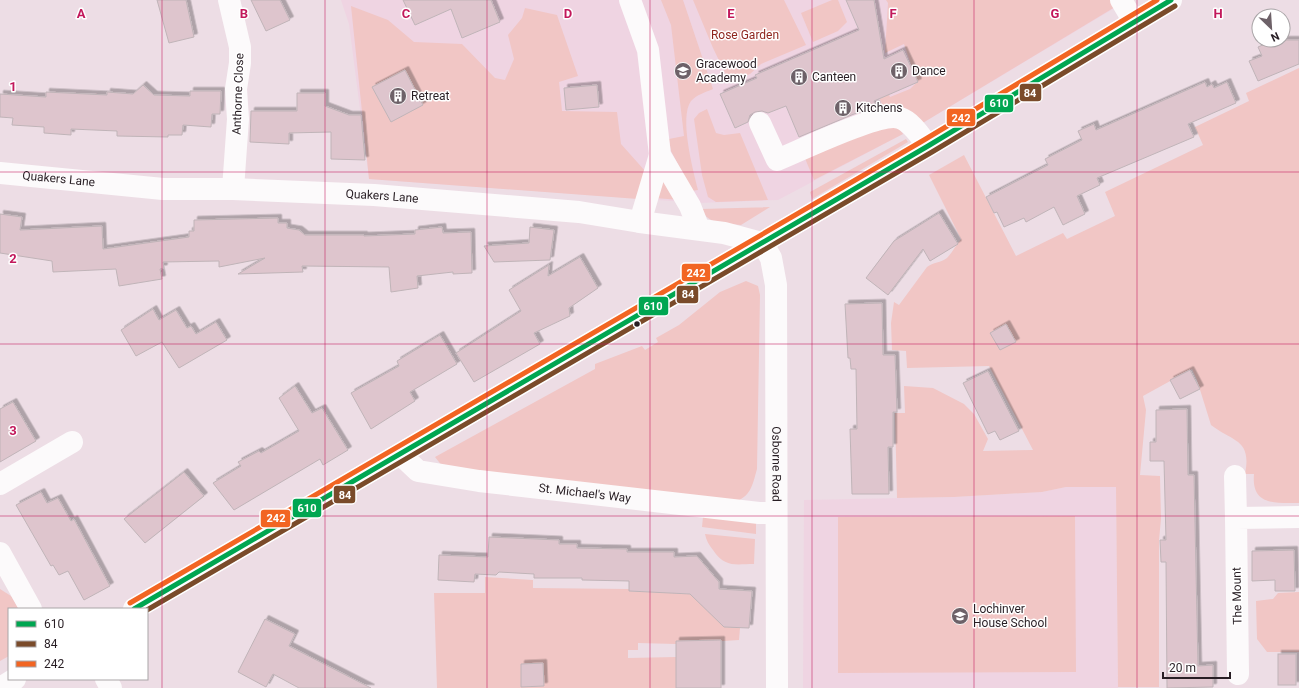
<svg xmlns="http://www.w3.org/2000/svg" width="1299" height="688" viewBox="0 0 1299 688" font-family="Roboto,sans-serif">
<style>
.built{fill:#efd4e2}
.green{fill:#f1c6c5}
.building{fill:#dec5cd;stroke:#c0b4b8;filter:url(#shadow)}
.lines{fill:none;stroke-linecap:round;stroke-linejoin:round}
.minor{stroke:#fcfafb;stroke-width:22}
.bus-1-casing{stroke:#fff;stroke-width:8}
.bus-2-casing{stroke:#fff;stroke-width:8}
.bus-3-casing{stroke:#fff;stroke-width:8}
.bus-1{stroke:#00a651;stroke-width:5}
.bus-2{stroke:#7a4b2a;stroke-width:5}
.bus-3{stroke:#f26522;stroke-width:5}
.grid{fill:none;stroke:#c2185b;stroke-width:1;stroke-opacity:0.55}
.bus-dot{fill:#281e24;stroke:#fff;stroke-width:1.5}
.labels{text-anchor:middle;stroke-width:3;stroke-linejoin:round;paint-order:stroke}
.park-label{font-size:12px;fill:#8f261f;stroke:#fff}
.poi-label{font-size:12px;fill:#281e24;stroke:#fff;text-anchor:start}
.street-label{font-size:12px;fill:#281e24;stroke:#fff}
.grid-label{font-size:13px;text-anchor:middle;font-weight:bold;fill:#c2185b;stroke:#fff;stroke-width:3;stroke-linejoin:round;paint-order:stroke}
.line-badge{stroke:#fff;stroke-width:1.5}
.badge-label{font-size:11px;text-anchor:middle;font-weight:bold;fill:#fff}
</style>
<defs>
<filter id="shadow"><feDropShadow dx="3.5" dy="-3.5" stdDeviation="0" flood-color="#0004"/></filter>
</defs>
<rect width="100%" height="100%" fill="#eddde5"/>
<!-- built -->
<g class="built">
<polygon points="341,0 1128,0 916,127 778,200 699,203 369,179 349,24"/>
<polygon points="1066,487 1116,487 1118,688 803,688 804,500 954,497 1042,492"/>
</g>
<!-- green -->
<g class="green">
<path d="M661,0H683L713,89C706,92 696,95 691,101C679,117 693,170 698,190L692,191L671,151L669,139L684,136L671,25Z"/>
<polygon points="693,0 784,0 806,45 761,64 750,74 730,83 713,48"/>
<polygon points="832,0 838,0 847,22 838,31 813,42 801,13"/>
<polygon points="886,0 1112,0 1115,7 921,124 884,108 871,81 881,77 890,97 910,89 917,82 904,44 885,53 888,3"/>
<polygon points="351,6 388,20 414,42 462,44 495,78 505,80 514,59 508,35 522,18 525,8 557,15 578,76 559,82 562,111 617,112 621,144 646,172 638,199 369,179"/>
<path d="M1299,68V503C1276,503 1251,506 1254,474H1245C1252,439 1233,442 1211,425L1197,380L1192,369L1143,396L1146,410L1140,475L1160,476L1161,519L1159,540V687H1118L1116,487H1066L1042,492L954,497L897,498L895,413H905L904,386L933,388L964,404L974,414L988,439L983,451L1033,450L989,366L907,368L906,351L892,350L891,323L894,302L899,305L927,267C933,262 941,263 947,258C952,253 956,245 961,239L929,175L964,155L1016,256L1063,233L1067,239L1115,216L1105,192L1203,145L1195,127L1249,101L1246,93Z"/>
<polygon points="707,109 716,133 724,135 740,133 768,200 716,202 708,197 702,175 694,119 699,113"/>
<polygon points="897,126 903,134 814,180 804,156 876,128"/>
<polygon points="906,139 908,142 812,199 810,192"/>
<polygon points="662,173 680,200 655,198"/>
<path d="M770,207L741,225C726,224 708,225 701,209Z"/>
<path d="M746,281L758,286L760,295L757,469C752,487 751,496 733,503L443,467L435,457L595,369V364L642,346L645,350L658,342L656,338L679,325L720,292Z"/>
<polygon points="1075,516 1076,672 838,673 838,517"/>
<polygon points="703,517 756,522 756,534 702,527"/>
<path d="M705,534L755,539L754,564C735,564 725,568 713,550C709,545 706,540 705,534Z"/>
<polygon points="485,577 533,580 533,588 629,589 629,591 653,592 678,589 678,594 701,594 740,628 739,640 676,644 638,643 638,650 628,650 628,658 676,657 676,688 437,688 434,593 485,593"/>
<polygon points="0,589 11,596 19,609 9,609 9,656 0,661"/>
<polygon points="1299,592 1299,652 1267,652 1257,639 1256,601 1273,599 1278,593"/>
</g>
<!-- building -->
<g class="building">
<polygon points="157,0 186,0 194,37 169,43"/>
<polygon points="251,0 280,0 290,20 266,31"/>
<polygon points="403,0 491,0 500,22 462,38 451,9 415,25"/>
<polygon points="846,0 874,0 884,59 903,50 918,82 874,101 877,107 854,114 799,137 786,106 768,113 762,111 755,112 750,115 748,122 735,128 720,94 757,78 755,75 859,30"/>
<polygon points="1274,40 1299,40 1299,64 1258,81 1249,61 1262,56 1258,47"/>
<polygon points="405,70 423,105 391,122 372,87"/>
<polygon points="1205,82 1207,87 1212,84 1214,88 1227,82 1236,103 1188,124 1194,137 1097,178 1100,185 1077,196 1085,214 1063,225 1054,207 1026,222 1024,218 1004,227 997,212 994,213 986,197 1048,165 1045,159 1082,140 1078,131 1094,124 1096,130"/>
<polygon points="143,85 154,95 190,96 190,91 221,91 220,114 212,114 211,127 183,125 182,135 168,135 168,137 117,136 117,131 71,129 71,135 44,133 44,127 12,125 13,118 0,117 0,94 46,97 46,92 107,95 107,92 133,94"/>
<polygon points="597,85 599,107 566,110 564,88"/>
<polygon points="297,93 325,93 325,106 349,115 361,115 365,160 331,159 331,132 289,133 289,144 250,142 251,111 297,111"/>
<polygon points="939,213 958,244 930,261 923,249 888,295 866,278 894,241"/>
<polygon points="0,214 22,217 20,230 102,226 103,249 189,237 189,231 194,231 194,220 278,218 278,223 287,223 287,228 299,230 305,235 364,235 364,236 415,234 415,230 442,227 443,233 471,232 472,273 453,274 453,272 417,276 418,288 391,292 389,267 302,266 303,272 238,274 265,258 219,267 219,261 163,262 164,268 160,269 162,279 119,286 116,269 53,272 52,261 0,253"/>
<polygon points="530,227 554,230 550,260 494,262 484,246 529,243"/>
<polygon points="580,257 598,288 569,308 570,316 534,333 540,344 474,382 456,353 521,311 509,290 549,265 548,276"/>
<polygon points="882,303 883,355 895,355 897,412 893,412 893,447 888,447 889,494 852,494 850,429 857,429 856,369 851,369 850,358 848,358 845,304"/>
<polygon points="153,309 159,320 176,310 187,328 191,326 196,334 216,322 227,340 179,368 162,342 136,356 121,330"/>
<polygon points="1006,324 1016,342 1000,350 990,333"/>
<polygon points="440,335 457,364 410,392 415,401 371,429 351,393 399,366 397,361"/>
<polygon points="1190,370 1200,389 1180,399 1170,380"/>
<polygon points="988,371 1019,431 1000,440 995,431 988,434 963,383"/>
<polygon points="295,386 312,413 322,408 348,450 323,465 320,459 234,510 213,483 241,466 238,462 259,451 261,453 299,431 279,398"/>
<polygon points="13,402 36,441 0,462 0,409"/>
<polygon points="1187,409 1188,475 1194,475 1198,666 1213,665 1213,687 1167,688 1166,562 1161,562 1160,540 1166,540 1164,461 1150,461 1150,442 1156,442 1156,410"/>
<polygon points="184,472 204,496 145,543 124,519"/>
<polygon points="41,492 47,503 58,498 71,521 74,519 110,586 84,600 68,571 59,575 53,565 51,566 16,505"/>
<polygon points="489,537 559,540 559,544 577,544 577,548 627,549 627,552 674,552 674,557 697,556 719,582 719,589 752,591 749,628 724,627 690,594 629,591 629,581 582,580 582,578 534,578 534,574 499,572 496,575 475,574 474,582 438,580 439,555 488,557"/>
<polygon points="1294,550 1295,591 1275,591 1275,580 1252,581 1252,551"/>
<polygon points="265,619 295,634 289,646 371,688 299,688 273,674 266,687 238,672"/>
<polygon points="721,640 721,688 676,688 676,641"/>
<rect x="1278" y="654" width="18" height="31"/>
<polygon points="543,663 544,686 521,687 521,664"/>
</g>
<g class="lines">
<!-- minor -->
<g class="minor">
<polyline points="229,0 240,47 240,63 236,89 238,119 233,189"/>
<polyline points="630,0 648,50 660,155 690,206 699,229"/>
<polyline points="1121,0 1134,22"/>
<path d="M760,123L777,160C800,151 880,111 900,118C912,122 921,137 928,146"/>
<path id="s1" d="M0,173L163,189H233L374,195L579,212L640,222L724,233L762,243"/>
<polyline points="640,222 660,155"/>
<path id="s2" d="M762,243L771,258L776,285L777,688"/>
<path id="s3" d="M400,454L418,471L479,481L759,513H776"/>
<polyline points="1235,476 1236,518"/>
<polyline points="0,484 72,442"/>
<polyline points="0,553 31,609"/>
<polyline points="134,609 928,146 1171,0"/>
<polyline points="1238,674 1236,518 1299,517"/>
<polyline points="106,679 111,688"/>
<polyline points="0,688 15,679"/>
</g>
<!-- bus-1 casing -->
<g class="bus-1-casing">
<polyline id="bus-1" points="134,609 928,146 1171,0"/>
</g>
<!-- bus-2 casing -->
<g class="bus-2-casing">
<polyline id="bus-2" points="147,610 932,152 1175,6"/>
</g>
<!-- bus-3 casing -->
<g class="bus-3-casing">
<polyline id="bus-3" points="130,603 924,140 1157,0"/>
</g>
<!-- bus-1 -->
<use href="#bus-1" class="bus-1"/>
<!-- bus-2 -->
<use href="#bus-2" class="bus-2"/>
<!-- bus-3 -->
<use href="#bus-3" class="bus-3"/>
</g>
<!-- grid -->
<path class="grid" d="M162,0V688M325,0V688M487,0V688M650,0V688M812,0V688M974,0V688M1137,0V688M0,172H1299M0,344H1299M0,516H1299"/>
<!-- icons -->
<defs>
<g id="school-disc" transform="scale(0.9)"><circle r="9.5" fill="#6d6168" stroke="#fff"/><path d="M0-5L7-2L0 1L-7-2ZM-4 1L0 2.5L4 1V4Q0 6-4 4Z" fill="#fff"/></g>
<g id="building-disc" transform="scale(0.9)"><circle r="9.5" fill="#6d6168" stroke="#fff"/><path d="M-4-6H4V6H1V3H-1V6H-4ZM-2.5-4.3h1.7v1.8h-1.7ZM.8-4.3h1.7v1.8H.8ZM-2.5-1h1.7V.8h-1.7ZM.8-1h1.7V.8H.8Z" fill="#fff"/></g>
</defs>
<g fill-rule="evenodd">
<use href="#school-disc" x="683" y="71"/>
<use href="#building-disc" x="899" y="71"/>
<use href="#building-disc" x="799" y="77"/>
<use href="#building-disc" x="398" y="96"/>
<use href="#building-disc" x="843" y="108"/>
<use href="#school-disc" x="960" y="616"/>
</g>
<!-- markers -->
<circle class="bus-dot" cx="637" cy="324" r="3.5"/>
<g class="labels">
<!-- park labels -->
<g class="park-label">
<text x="745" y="39">Rose Garden</text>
</g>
<!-- poi labels -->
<g class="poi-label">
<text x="696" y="68">Gracewood<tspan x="696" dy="14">Academy</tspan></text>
<text x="912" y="75">Dance</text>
<text x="812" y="81">Canteen</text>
<text x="411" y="100">Retreat</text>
<text x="856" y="112">Kitchens</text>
<text x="973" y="613">Lochinver<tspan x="973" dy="14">House School</tspan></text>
</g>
<!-- street labels -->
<g class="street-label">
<text transform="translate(238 94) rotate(-88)" y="4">Anthorne Close</text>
<text dy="4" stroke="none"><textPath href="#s1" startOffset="59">Quakers Lane</textPath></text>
<text dy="4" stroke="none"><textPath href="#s1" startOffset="383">Quakers Lane</textPath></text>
<text dy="4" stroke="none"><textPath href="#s2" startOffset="224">Osborne Road</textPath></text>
<text dy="4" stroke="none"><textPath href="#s3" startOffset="193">St. Michael's Way</textPath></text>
<text transform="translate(1237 596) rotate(-91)" y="4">The Mount</text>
</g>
</g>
<g class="grid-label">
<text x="81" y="18">A</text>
<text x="244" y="18">B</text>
<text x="406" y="18">C</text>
<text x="568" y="18">D</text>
<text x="731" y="18">E</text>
<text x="893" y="18">F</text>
<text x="1055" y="18">G</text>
<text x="1218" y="18">H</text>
<text x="13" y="91">1</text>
<text x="13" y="263">2</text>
<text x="13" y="435">3</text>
</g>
<g class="line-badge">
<rect x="1019" y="83" width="23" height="19" rx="4" fill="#7a4b2a"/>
<rect x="984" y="94" width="30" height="19" rx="4" fill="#00a651"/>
<rect x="946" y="108" width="30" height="19" rx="4" fill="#f26522"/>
<rect x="681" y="263" width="30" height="19" rx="4" fill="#f26522"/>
<rect x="676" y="285" width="23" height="19" rx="4" fill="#7a4b2a"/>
<rect x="638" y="296" width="31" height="20" rx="4" fill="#00a651"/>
<rect x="333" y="485" width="23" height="19" rx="4" fill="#7a4b2a"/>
<rect x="292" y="498" width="30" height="20" rx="4" fill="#00a651"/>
<rect x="260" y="509" width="31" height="19" rx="4" fill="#f26522"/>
</g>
<g class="badge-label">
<text x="1030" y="97">84</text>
<text x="999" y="107">610</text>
<text x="961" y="122">242</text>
<text x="696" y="277">242</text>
<text x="688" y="298">84</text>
<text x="653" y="310">610</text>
<text x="345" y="499">84</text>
<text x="307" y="512">610</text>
<text x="276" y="522">242</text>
</g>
<!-- legend -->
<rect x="8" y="608" width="140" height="72" fill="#ffffff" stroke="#a9a5a7"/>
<rect x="16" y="621" width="20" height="6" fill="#00a651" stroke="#a9a5a7"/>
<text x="44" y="628" font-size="12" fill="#281e24">610</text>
<rect x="16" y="641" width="20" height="6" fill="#7a4b2a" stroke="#a9a5a7"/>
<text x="44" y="648" font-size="12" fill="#281e24">84</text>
<rect x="16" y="661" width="20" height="6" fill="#f26522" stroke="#a9a5a7"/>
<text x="44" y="668" font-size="12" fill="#281e24">242</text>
<!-- north arrow -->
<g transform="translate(1271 28) rotate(155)"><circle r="19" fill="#ffffff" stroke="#a9a5a7"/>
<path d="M0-3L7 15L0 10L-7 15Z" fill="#6d6168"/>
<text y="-6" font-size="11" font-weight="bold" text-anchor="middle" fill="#281e24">N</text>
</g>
<!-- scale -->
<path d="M1163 672v6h67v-6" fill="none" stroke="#281e24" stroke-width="2"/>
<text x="1169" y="672" font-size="12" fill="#281e24" stroke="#ffffff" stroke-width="3" paint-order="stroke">20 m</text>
</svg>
